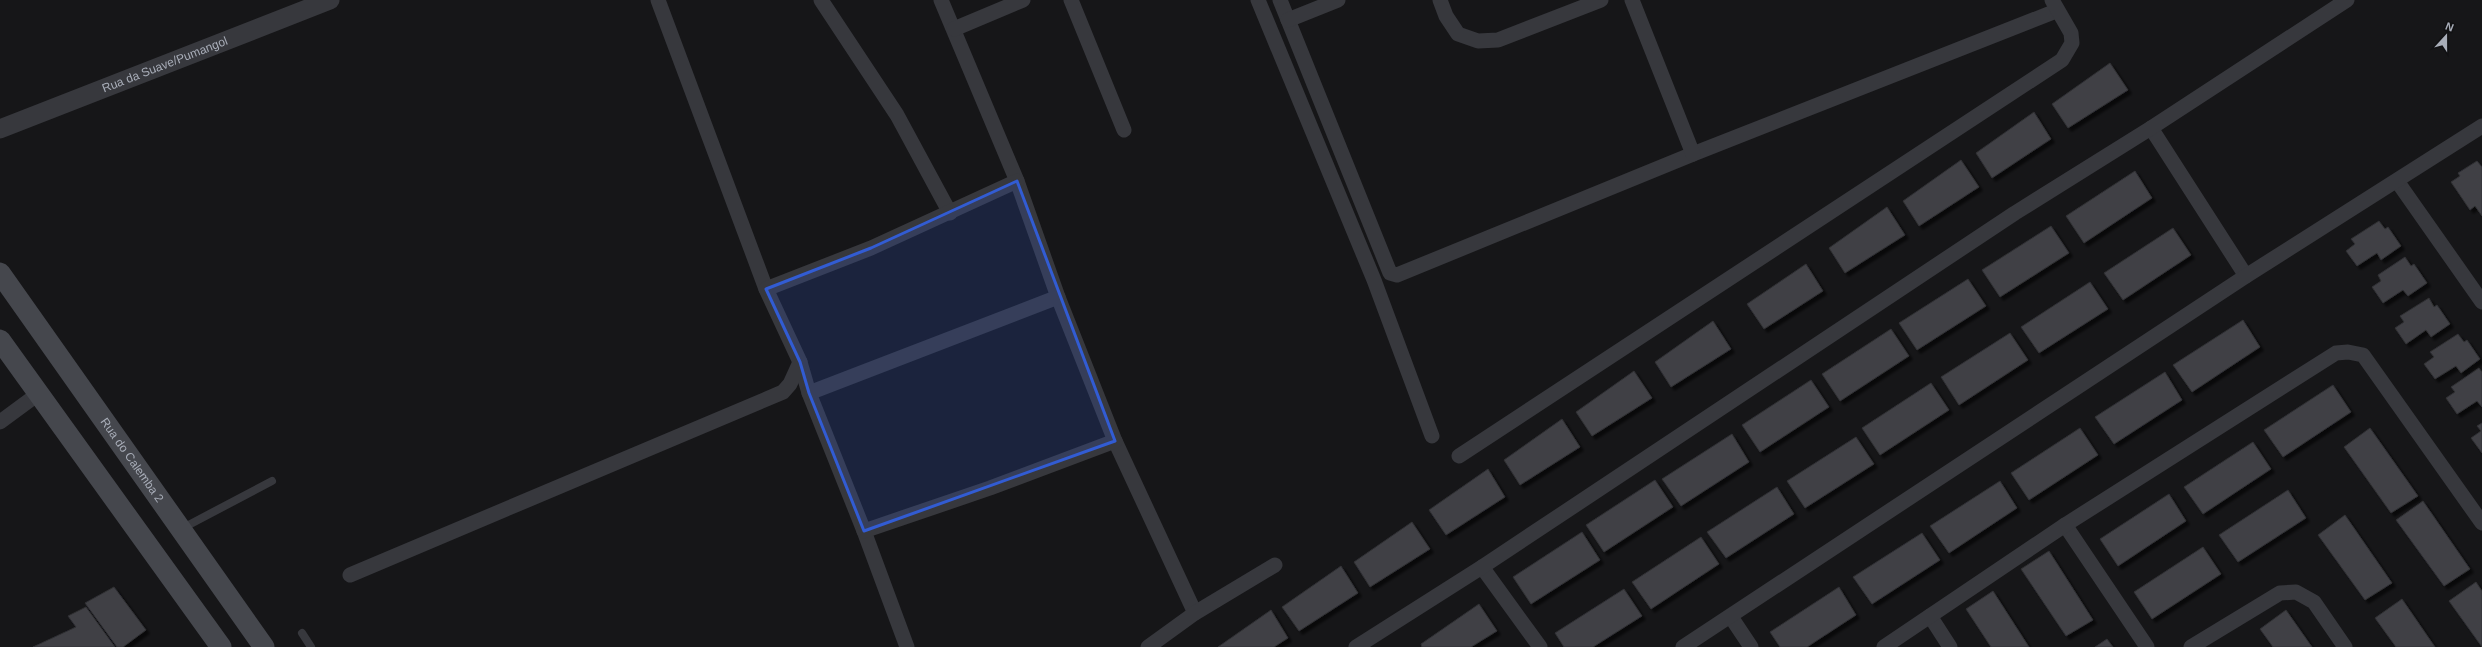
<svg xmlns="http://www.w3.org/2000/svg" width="2482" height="647" viewBox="0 0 2482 647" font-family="Helvetica,sans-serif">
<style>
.building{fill:#404145;stroke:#303034;filter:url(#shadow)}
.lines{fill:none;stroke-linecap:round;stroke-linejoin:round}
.service{stroke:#37383d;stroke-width:8}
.minor{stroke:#37383d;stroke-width:15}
.tertiary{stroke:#37383d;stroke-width:19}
.secondary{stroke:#45474d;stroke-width:21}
.marked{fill:#325cd3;fill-opacity:0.2;stroke:#325cd3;stroke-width:3;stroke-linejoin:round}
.labels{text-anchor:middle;stroke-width:3.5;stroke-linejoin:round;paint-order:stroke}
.street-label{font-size:12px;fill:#a8adb8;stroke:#111113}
</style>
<defs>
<filter id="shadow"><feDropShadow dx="3.5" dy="3.5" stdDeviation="1" flood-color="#0009"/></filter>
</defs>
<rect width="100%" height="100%" fill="#161618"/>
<!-- building -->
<g class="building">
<polygon points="2110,63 2128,90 2068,128 2052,104"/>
<polygon points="2034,112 2051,139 1992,178 1976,153"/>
<polygon points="1961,160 1979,187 1919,226 1903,201"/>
<polygon points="2477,161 2482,167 2482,216 2475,206 2470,210 2451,182 2460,176 2458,173"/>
<polygon points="2135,171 2152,198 2084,243 2066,216"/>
<polygon points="1887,207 1905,235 1845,273 1829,248"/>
<polygon points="2379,221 2385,229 2388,227 2401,246 2381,260 2377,253 2357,266 2346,251 2355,244 2351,239"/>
<polygon points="2051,226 2069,253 2000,297 1982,270"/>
<polygon points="2173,228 2191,255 2123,300 2104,273"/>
<polygon points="2405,257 2411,266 2414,264 2427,283 2408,296 2403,290 2383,303 2372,287 2381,281 2378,275"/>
<polygon points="1806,264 1823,291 1764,329 1747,304"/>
<polygon points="1968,279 1986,306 1917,350 1899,323"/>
<polygon points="2090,282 2108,309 2039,353 2021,327"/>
<polygon points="2429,298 2434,307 2437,305 2450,324 2431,337 2426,330 2406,344 2395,328 2404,322 2400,316"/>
<polygon points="2243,320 2260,347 2192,392 2173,365"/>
<polygon points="1713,321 1731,349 1671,387 1655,362"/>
<polygon points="1891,329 1909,356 1840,401 1822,374"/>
<polygon points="2010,333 2028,360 1959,405 1941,377"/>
<polygon points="2458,334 2464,342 2467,340 2480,359 2461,373 2456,366 2435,379 2424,364 2434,357 2430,352"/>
<polygon points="2479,368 2482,372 2482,407 2477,401 2457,414 2446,398 2455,392 2451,387"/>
<polygon points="1634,371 1652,398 1592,436 1576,412"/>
<polygon points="2165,372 2182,400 2114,444 2095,417"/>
<polygon points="1811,380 1829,407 1760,452 1742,425"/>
<polygon points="1931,383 1949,410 1880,455 1862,428"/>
<polygon points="2333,385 2351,412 2283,457 2264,430"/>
<polygon points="1562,419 1580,447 1520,485 1504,460"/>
<polygon points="2482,423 2482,453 2471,438 2481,431 2477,426"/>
<polygon points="2080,428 2098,455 2029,500 2011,473"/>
<polygon points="2370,428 2418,496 2391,513 2344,447"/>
<polygon points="1732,434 1749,462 1681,506 1662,479"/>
<polygon points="1856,437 1874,464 1805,508 1787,481"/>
<polygon points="2253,442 2271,469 2203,514 2184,487"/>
<polygon points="1488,469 1505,497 1446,535 1429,510"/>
<polygon points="1655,480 1673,507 1604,552 1586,525"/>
<polygon points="2000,481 2017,508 1949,553 1930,526"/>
<polygon points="1777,487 1794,514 1726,558 1707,532"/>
<polygon points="2288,490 2306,518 2238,562 2219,535"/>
<polygon points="2169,494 2186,521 2118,566 2100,539"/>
<polygon points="2423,501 2470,569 2444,586 2396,520"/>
<polygon points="2345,515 2392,583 2365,600 2318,535"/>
<polygon points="1412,522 1430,549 1370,587 1354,562"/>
<polygon points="1582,532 1600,560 1531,604 1513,577"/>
<polygon points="1922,533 1940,560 1872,604 1853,577"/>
<polygon points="1701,537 1719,564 1651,609 1632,582"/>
<polygon points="2203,547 2221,574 2152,619 2134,592"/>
<polygon points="2049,551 2093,620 2066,636 2021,569"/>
<polygon points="1341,566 1358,593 1299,631 1282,607"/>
<polygon points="2476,582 2482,591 2482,647 2449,601"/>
<polygon points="114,587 146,630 123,647 117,647 85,603"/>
<polygon points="1839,587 1856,615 1807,647 1780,647 1770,632"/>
<polygon points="1624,589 1642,616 1593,647 1564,647 1555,633"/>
<polygon points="1993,591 2029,647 1991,647 1966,609"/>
<polygon points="2402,599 2435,647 2396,647 2375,618"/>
<polygon points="1479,604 1497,631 1471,647 1422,647 1421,644"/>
<polygon points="86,607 115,647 33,647 76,627 68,616"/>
<polygon points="1271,610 1288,638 1274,647 1218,647"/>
<polygon points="2286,610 2312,647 2273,647 2260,629"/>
<polygon points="2107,639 2113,647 2095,647"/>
</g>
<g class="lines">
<!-- service -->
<g class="service">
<polyline points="181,529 272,481"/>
<polyline points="302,633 311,647"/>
</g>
<!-- minor -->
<g class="minor">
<polyline points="658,0 766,289 800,362 809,393 864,531 907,647"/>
<polyline points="821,0 897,115 950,213"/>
<polyline points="941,0 1017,181 1058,297 1115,441 1195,613"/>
<polyline points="1071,0 1124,130"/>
<polyline points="1258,0 1374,280 1432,436"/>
<polyline points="1280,0 1390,273 1397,275 1693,154 2056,11"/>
<polyline points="1440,0 1446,16 1458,34 1478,41 1498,40 1601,0"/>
<polyline points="1632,0 1693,154"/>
<polyline points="1288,20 1338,0"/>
<polyline points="954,29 1023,0"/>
<polyline points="2151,128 2246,276"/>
<polyline points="2397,181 2482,302"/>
<polyline points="766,289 871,248 1017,181"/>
<polyline points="809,393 1058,297"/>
<polyline points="0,422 38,394"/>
<polyline points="1459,456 2062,60 2072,43 2071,33 2052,0"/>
<polyline points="2065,525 2147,647"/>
<polyline points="864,531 990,488 1115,441"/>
<polyline points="1482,567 1540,647"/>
<polyline points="350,575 783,392 790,384 800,362"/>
<polyline points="1930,616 1950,647"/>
<polyline points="1731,617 1751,647"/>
<polyline points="1148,647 1195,613 1275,565"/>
<polyline points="1356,647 1482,567 2015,213 2151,128 2347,0"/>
<polyline points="1683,647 2246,276 2482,126"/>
<polyline points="1884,647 2065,525 2336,353 2348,352 2363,355 2482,523"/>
<polyline points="2191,647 2280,593 2296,592 2314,602 2345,647"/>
</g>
<!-- tertiary -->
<path class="tertiary" id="s1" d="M0,129L330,0"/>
<!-- secondary -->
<g class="secondary">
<path id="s2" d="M0,273L264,647"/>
<polyline points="0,340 221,647"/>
</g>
</g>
<!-- marked area -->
<path class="marked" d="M1017,181L1115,441L864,531L809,393L800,362L766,289L871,248Z"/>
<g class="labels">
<!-- street labels -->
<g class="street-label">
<text dy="4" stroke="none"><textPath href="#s1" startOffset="177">Rua da Suave/Pumangol</textPath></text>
<text dy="4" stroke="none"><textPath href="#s2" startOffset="229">Rua do Calemba 2</textPath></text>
</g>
</g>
<!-- north arrow -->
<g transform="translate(2446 36) rotate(21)" stroke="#111113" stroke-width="3" paint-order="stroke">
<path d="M0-3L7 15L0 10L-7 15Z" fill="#a8adb8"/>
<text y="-6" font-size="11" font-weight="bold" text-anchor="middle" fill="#a8adb8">N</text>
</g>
</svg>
